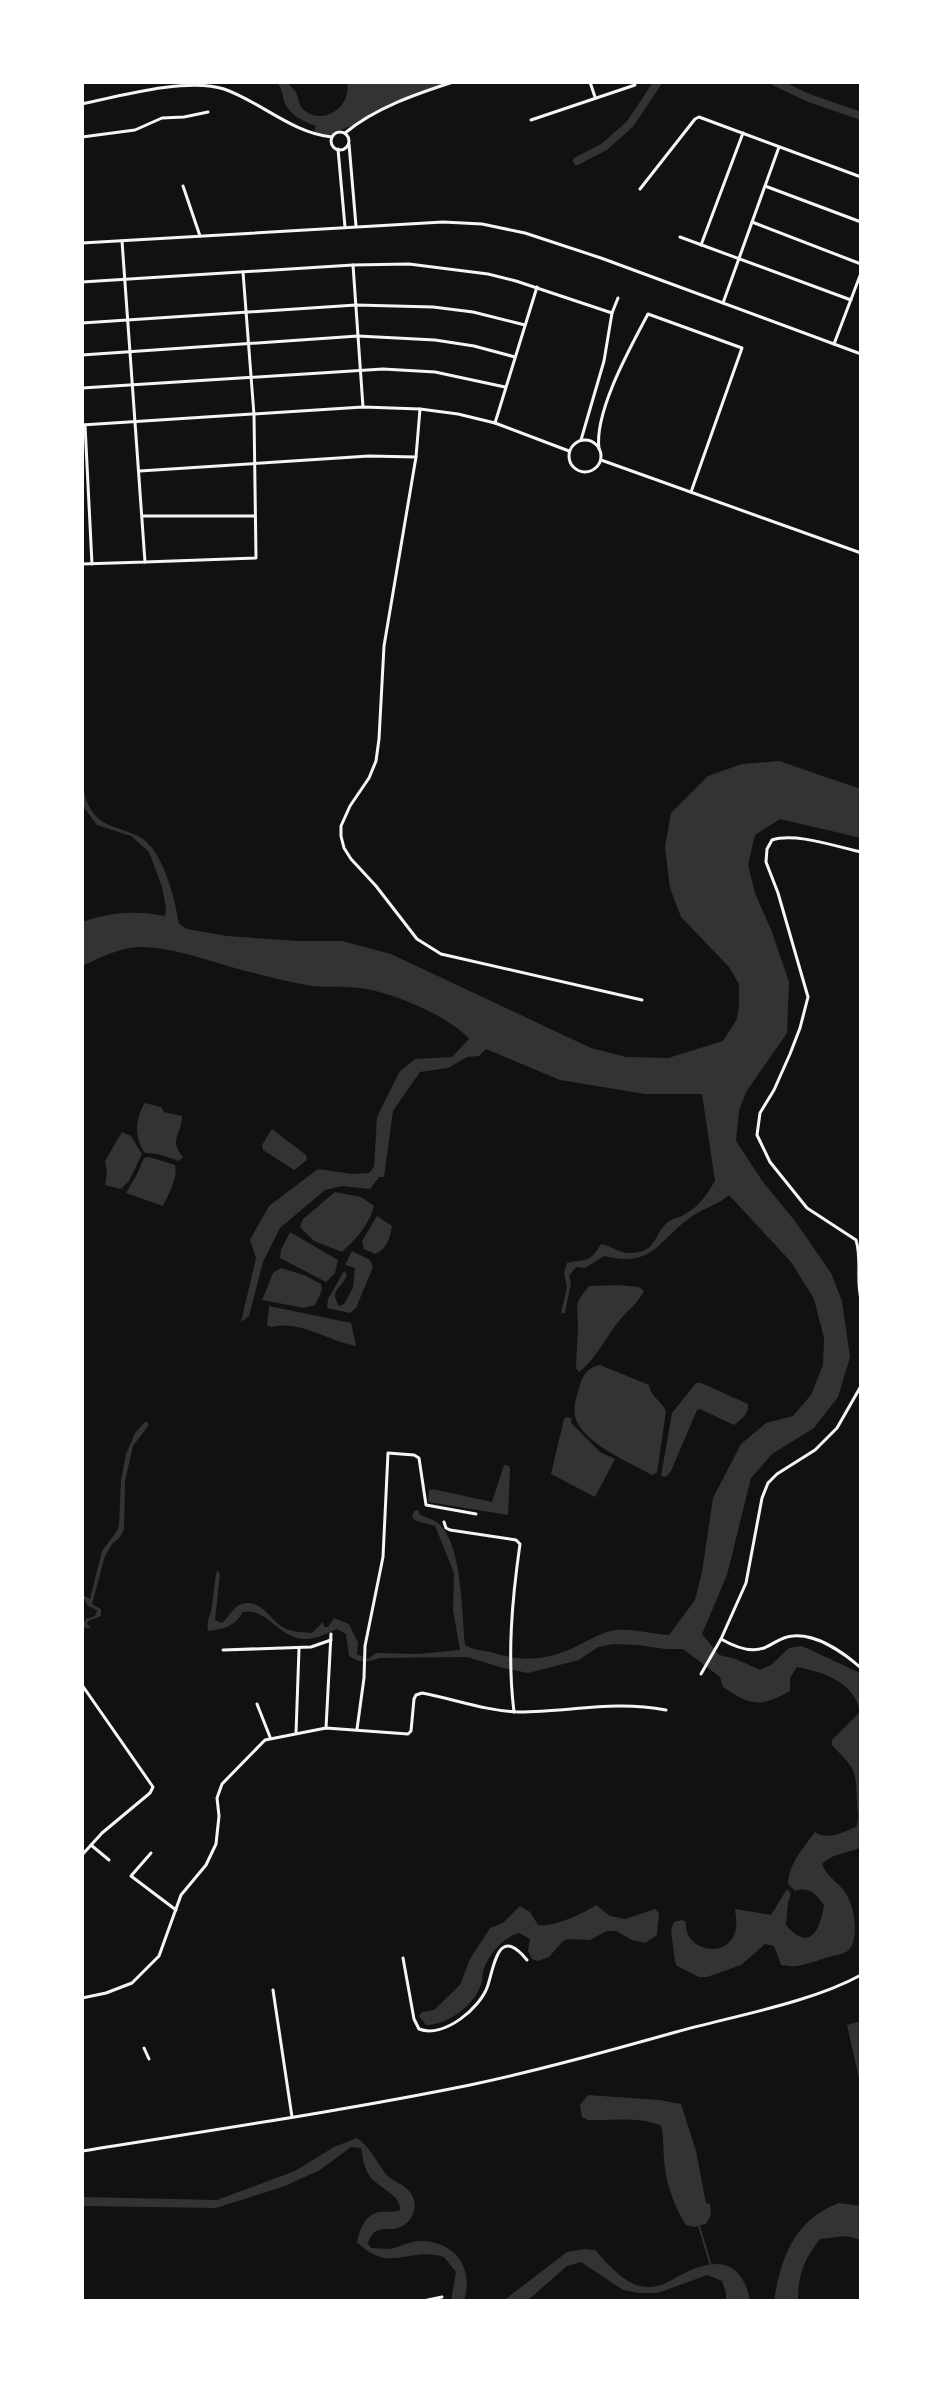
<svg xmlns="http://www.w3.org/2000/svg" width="943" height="2383" viewBox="0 0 943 2383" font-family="Roboto,sans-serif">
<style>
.water{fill:#333}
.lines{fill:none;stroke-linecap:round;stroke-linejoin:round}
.stream{stroke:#333;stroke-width:2}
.river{stroke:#333;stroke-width:8}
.minor{stroke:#f5f5f5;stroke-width:3}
.tertiary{stroke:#f5f5f5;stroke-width:3}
</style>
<rect width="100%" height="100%" fill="#111"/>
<!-- water -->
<g class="water">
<path d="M277,82H287C289,85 293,88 295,91C299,96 298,104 302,108C319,127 352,110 347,82H448C429,88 410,95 392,104C373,113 354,127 334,132L331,135L314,132L316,126C304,122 288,114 284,101C282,93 282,89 277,82Z"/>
<path d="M779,761L861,789V838L780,819L755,835L748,865L755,893L772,932L789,982L787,1033L746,1092L739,1111L736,1141L763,1182L795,1221L831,1273L842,1301L850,1357L838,1397L814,1428L772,1454L751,1478L727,1575L702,1634L719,1655L736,1659L760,1670L771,1665L789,1648L802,1646L860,1673L861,1675V1847C848,1854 832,1853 822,1864C826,1876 838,1882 845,1892C854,1905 859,1933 851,1947C847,1955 837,1954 829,1957C811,1962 800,1969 781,1965L774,1946L765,1944L741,1965L707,1977H699L677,1966L675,1962L671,1930L674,1922L682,1920L686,1922C683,1949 723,1960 734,1935C738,1927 736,1917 735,1909L771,1915L787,1889L791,1894L788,1902L786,1925C810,1953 820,1930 824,1905C817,1895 809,1886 795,1891L788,1884C789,1863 803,1849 815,1832C826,1841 844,1832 856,1827C860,1816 857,1812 857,1802C856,1767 855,1770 832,1745V1740L860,1712C855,1682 823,1672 797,1667L790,1678V1691C760,1708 751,1706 723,1687L720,1677L683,1649H665L638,1645L613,1644L598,1647L579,1660L528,1673L503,1668L467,1657L379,1658C368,1663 359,1663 349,1656L346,1634L337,1629C328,1633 316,1639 306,1639C278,1639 269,1608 243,1612C234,1627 224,1629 208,1631C206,1618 211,1617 212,1605C214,1593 214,1582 217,1570L220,1574L215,1620L222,1623C228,1618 233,1608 239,1605C260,1597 267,1616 281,1626C289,1632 302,1632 312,1633L323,1622L324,1627H328L334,1618L349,1624L358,1643L357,1654L368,1659L376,1653L418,1654L460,1650L453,1610L454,1573L435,1526L416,1521L412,1517L414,1511L418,1510L420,1515C428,1518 436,1520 442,1527C462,1550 462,1614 465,1645C475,1651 484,1650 494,1653C521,1662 547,1660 573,1648C584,1643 594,1636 607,1632C627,1626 648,1634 669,1635L695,1600L702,1572L713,1498L741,1444L766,1423L793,1416L811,1395L823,1365L824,1338L814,1299L791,1262L729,1195C718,1205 703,1208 691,1217C657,1241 654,1268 604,1256L585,1268L576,1267L569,1276L571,1283L565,1313H561L567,1287L564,1273L567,1263C587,1258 588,1265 601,1244C612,1246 620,1254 631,1253C658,1252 653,1234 668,1222C673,1218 680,1218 685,1214C699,1207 707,1194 715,1181L702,1094H645L560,1080L486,1049L479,1056L467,1057L448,1068L420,1072L393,1111L384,1177H379L370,1189L342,1186L325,1190L280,1228L263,1262L249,1316L241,1322L256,1258L250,1240L269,1206L318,1169L352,1174L369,1173L374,1167L377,1117L400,1071L415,1059L452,1057L469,1039C449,1016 392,992 360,988C342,986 324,988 306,985C290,982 274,978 258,974C217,965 182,948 140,947C121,947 99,958 82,966V922C109,912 138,910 165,916L166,908L162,887L149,852L131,836L97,825L82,805V773C83,792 86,810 103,822C115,829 131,831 143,839C164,854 175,900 179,924L187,929L227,936L298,941H342L391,954L591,1048L626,1057L668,1058L723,1041L737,1019L739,1006V984L729,967L681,917L670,888L665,847L671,813L708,776L742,764Z"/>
<path d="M145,1103L161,1107L164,1112L182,1116C182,1135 168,1139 183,1157L179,1161L158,1154L145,1153C134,1138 135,1118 145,1103Z"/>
<polygon points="272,1129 306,1155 307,1160 294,1170 263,1150 262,1145"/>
<polygon points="122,1132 131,1136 142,1154 129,1181 121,1189 105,1185 107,1172 105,1161"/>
<path d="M149,1157L175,1165C178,1179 169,1193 163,1206L126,1193L137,1174L144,1158Z"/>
<path d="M335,1192L361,1197L374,1206C369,1225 356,1239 342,1252L314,1241L300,1227L303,1219Z"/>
<path d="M377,1216L392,1226C390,1238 387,1249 375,1254L364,1249L362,1241Z"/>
<polygon points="290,1232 338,1260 335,1273 326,1282 280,1258 281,1250"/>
<path d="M352,1251L370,1260L373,1267L356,1308L350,1313L327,1308L328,1299L344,1271L347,1275C341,1290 329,1289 339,1306L344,1304L353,1288L355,1268L345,1265Z"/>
<polygon points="281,1268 304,1275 321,1284 322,1290 315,1305 304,1308 262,1300 273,1273"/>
<path d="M619,1285L639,1287L644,1291C638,1303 628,1310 619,1321C605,1338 596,1359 579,1372L576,1368L578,1327L577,1305L580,1298L589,1286Z"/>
<path d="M269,1306L351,1323L356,1346C328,1341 300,1320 271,1327L267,1325Z"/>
<path d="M600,1365L649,1385C650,1397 661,1400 666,1411L657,1473L652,1475C631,1463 580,1442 575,1416C573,1406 577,1395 580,1385C583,1374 589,1367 600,1365Z"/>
<path d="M696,1383H701L748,1404C749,1414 742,1419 734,1425L700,1409L697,1410L671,1471L666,1477L661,1476L672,1413Z"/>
<polygon points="567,1417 572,1419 571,1423 600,1452 615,1459 595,1497 551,1474 564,1419"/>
<polygon points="146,1421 149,1425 133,1446 125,1481 124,1529 120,1537 112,1544 105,1556 92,1604 101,1609 101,1616 88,1621 87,1624 91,1628 85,1628 83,1624 86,1619 95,1616 97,1610 88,1606 82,1595 90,1599 102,1551 117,1531 119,1525 121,1480 126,1454 135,1433"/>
<polygon points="504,1465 509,1466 510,1470 508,1515 428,1502 429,1490 433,1489 492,1502"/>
<path d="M596,1905L610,1916L625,1919L655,1909L659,1913L657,1935L645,1943L632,1940L616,1931H607L590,1940L568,1939L563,1941L549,1957L538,1961L532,1959L528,1951L530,1939L519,1933C504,1937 490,1953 484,1968C482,1974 483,1981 480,1987C472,2007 447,2025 426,2025L419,2016L422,2012L434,2010L460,1985L470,1959L490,1928L503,1923L520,1906L530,1912L538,1925C552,1928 585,1913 596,1905Z"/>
<polygon points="861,2021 861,2087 847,2025"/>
<path d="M588,2095L659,2100L681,2104L696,2151L706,2203L710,2204L711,2215L706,2224L694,2227L686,2225C674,2206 665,2181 664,2158C663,2147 664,2137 661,2126C640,2116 611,2121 588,2120L582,2117L580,2105Z"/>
<path d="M357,2138C371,2148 375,2160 385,2173C391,2181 404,2184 410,2192C420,2205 413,2223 398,2228C392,2230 384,2228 379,2230C372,2232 369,2239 368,2244L371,2248C377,2248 384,2249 390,2249C400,2247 410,2241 421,2241C456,2242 474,2268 464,2301H451L456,2272L444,2257C408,2246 390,2275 357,2242C360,2229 365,2214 380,2212C388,2211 392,2213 400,2210C401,2195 381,2189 371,2178C364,2169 363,2159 361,2148L351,2147L320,2170L285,2186L216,2208L82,2206V2197L217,2200L295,2171L334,2147Z"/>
<path d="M839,2203L861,2206V2240L846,2236L820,2239C804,2259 798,2275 798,2301H774C781,2257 795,2219 839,2203Z"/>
<path d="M584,2249L595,2250C609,2265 628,2289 651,2287C666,2286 678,2275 691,2270C723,2256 744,2266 750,2301H726V2293L722,2281L707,2275L658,2293H638L623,2290L581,2262L567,2266L527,2301H503L567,2252Z"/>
</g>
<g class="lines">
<!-- stream -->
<polyline class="stream" points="699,2226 711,2266"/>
<!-- river -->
<g class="river">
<polyline points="775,82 809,98 861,116"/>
<polyline points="577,161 604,147 630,124 658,82"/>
</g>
<!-- minor -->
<g class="minor">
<polyline points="590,82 595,97"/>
<path d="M82,104C119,96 188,77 224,89C261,102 292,133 332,137"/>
<polyline points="531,120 635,85"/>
<circle cx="340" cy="141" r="9"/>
<path d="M345,133C375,108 416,94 453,82"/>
<polyline points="82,137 135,130 162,118 184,117 208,112"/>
<polyline points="349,144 356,226"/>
<polyline points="338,149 345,227"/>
<polyline points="183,186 200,236"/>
<polyline points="765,186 861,222"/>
<polyline points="640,189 695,119 699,117 861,177"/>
<polyline points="752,222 861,264"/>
<polyline points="680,237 851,300"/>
<polyline points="701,245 743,133"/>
<polyline points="353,265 363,407"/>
<polyline points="82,282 353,265 409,264 488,274 516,281 612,313"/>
<polyline points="723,303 779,147"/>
<polyline points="82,323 356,305 433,307 473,312 525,325"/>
<polyline points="834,344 861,273"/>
<polyline points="82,355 358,336 435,340 474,346 515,357"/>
<polyline points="82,388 383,369 435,372 505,387"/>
<polyline points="420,409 416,457 384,646 379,739 376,761 369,778 350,806 341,826 341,836 344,848 351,859 376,886 417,939 441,954 642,1000"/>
<polyline points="495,423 537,287"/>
<polyline points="82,425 363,407 420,409 458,414 495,423 569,451"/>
<polyline points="85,425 92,564"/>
<circle cx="585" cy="456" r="16"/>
<polyline points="581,440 604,361 612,313 618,298"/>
<path d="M599,449C594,412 630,348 648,314L742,348L691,492"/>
<polyline points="601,460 861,553"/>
<polyline points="140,471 369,456 416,457"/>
<polyline points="143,516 255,516"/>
<polyline points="145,562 256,558 254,415 243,272"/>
<polyline points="82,564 145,562 122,241"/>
<path d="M861,852C837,847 795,832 772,840L767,849L766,862L778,893L808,997L800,1028L790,1054L774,1090L760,1113L757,1135L770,1162L807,1208L856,1240C862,1259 856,1280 861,1299"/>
<path d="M861,1386L837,1428L815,1450L777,1474L768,1483L762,1498L746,1583L721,1639C733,1646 750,1653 764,1648C774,1644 782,1636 793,1636C817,1634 844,1653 861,1668"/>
<path d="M444,1522L446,1528L450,1530L516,1540L520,1544C512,1600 507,1655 514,1712"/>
<polyline points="223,1650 311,1647 331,1640"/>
<polyline points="701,1674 721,1639"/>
<polyline points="82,1685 153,1787 150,1793 102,1833 82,1855"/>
<polyline points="257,1704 270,1737"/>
<polyline points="326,1728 331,1634"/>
<polyline points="357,1729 364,1678 365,1646 383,1557 388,1453 414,1455 419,1458 426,1505 476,1514"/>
<polyline points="296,1733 299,1649"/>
<polyline points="91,1845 109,1860"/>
<polyline points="151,1853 131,1876 176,1910"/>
<path d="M403,1958L414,2019L419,2029C443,2039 481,2008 488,1985C495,1962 499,1926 527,1960"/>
<polyline points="273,1990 292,2117"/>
<path d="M82,1998L106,1993L132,1983L159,1956L181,1895L206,1865L216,1844L219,1816L217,1798L222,1784L265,1740L326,1728L408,1734L411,1731L414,1699L416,1695L422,1693C454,1699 486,1711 519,1712C570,1712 613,1700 666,1710"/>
<polyline points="144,2048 149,2059"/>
<polyline points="423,2301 442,2297"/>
</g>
<!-- tertiary -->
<g class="tertiary">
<polyline points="82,243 443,222 482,224 525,233 601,258 861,354"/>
<path d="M82,2151C212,2130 342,2111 470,2085C540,2070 608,2051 676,2032C733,2016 810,2003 861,1975"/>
</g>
</g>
<!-- border -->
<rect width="943" height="2383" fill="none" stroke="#ffffff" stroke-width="168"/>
</svg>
